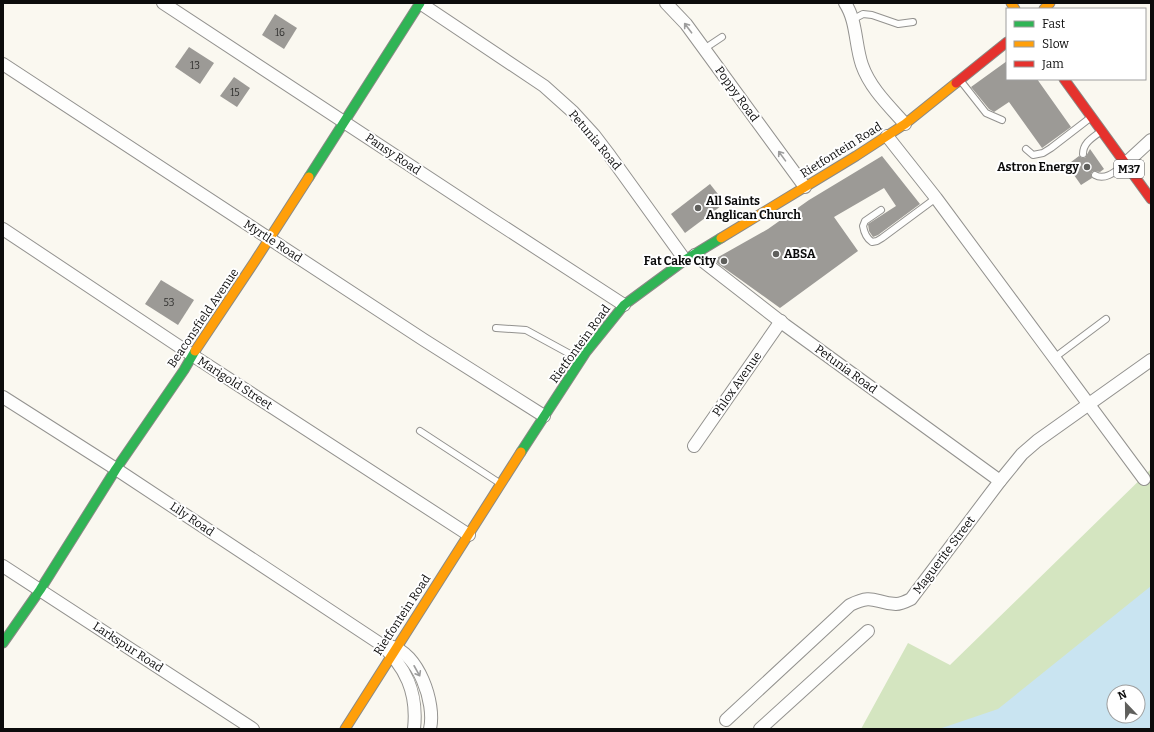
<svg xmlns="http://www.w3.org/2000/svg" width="1154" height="732" viewBox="0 0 1154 732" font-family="Bitter,serif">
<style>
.forest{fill:#d4e5c0;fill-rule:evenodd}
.water{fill:#c9e4f1;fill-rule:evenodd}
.building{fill:#9c9a96}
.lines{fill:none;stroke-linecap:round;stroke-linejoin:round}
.lane-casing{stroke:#93928f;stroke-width:8}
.street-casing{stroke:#93928f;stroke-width:14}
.fast-casing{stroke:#8a8985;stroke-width:11}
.slow-casing{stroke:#8a8985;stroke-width:11}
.jam-casing{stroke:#8a8985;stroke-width:11}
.lane{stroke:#fefefd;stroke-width:6}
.street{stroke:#fefefd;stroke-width:12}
.fast{stroke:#30b455;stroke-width:9}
.slow{stroke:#ff9f0a;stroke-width:9}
.jam{stroke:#e5322d;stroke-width:9}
.oneway{stroke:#9d9d9d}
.poi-dot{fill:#5f5f5c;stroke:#fff;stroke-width:1.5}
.labels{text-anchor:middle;stroke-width:4;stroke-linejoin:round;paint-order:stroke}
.number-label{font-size:10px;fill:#30302e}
.shield{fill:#fff;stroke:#555;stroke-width:1}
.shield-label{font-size:11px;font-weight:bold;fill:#0c0c0c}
.street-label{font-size:12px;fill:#0c0c0c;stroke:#fff}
.poi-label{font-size:12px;font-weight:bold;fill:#0c0c0c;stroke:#fff;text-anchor:end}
</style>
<rect width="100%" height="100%" fill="#faf8f0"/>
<!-- forest -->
<path class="forest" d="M1151,469V729H861L908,643L950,665ZM1114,692H1138V716H1114Z"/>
<!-- water -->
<path class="water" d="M1151,586V729H939L998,709ZM1114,692H1138V716H1114Z"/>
<!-- building -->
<g class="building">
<polygon points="275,14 297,28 284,49 262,35"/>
<polygon points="189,47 214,63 200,84 175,67"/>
<polygon points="1007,61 1007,79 1037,79 1071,127 1042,148 1009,102 994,112 989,109 971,87"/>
<polygon points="234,77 250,88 237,107 220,96"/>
<polygon points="1090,149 1104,169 1100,172 1093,171 1091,174 1092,178 1081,185 1067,165 1079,156 1082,158 1085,158"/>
<polygon points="882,156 920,204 878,235 873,237 869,231 868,224 896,206 884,188 834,217 858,251 780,308 713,260 768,229 809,200"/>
<polygon points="710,184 725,203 685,233 671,214"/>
<polygon points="161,280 194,300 178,325 145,304"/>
</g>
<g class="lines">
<!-- lane casing -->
<g class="lane-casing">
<g id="lane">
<polyline points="852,20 863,14 872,15 898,24 913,22"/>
<polyline points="704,49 722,37"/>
<polyline points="960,80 986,113 1002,120"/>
<polyline points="1026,149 1033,155 1043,153 1051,148 1090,118"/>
<path d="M1083,154C1083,143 1092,138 1100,132"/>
<path d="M1095,175C1105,181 1116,171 1124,165"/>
<path d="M881,210L865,221L863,226C864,232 866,238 872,242L877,241L882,238L936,198"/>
<polyline points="496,328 526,330 581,360"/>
<polyline points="1054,358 1106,319"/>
<polyline points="420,431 501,484"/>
</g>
</g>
<!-- street casing -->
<g class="street-casing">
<g id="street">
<polyline points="163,3 490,218 624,305"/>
<polyline points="420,3 544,86 573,112 594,135 610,156 685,260"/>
<polyline points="666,3 686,24 805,187"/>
<path d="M845,3C857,21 855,45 862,65C870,88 889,106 905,124"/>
<polyline points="3,64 424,340 544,416"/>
<polyline points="887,136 936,198 1144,479"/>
<polyline points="1125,164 1151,140"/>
<polyline points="3,229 192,355 469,535"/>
<polyline points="695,255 785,325 1000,481"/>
<path d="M3,397L116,469L379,643C406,666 418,693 414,729"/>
<polyline points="694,446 781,321"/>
<polyline points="3,566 253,729"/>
<path d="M390,646C418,652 436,703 430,729"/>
<path d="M726,720L850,605C874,593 874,603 896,604C901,604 907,601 911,599L1000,481L1022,454L1037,441L1151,360"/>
<polyline points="760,729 868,631"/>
</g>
</g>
<!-- fast casing -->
<g class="fast-casing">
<g id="fast">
<polyline points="309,177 420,3"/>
<polyline points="521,452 586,352 624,305 685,260 721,238"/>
<polyline points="3,643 40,590 116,469 184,370 195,351"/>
</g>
</g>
<!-- slow casing -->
<g class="slow-casing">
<g id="slow">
<polyline points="1011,3 1015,9"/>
<polyline points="1044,9 1050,3"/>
<polyline points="721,238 856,156 905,124 956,83"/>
<polyline points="195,351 255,261 309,177"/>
<polyline points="345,729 521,452"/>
</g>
</g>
<!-- jam casing -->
<g class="jam-casing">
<g id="jam">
<polyline points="1064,79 1151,199"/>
<polyline points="956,83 1007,42"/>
</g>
</g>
<!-- lane -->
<use href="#lane" class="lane"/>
<!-- street -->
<use href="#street" class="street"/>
<!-- fast -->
<use href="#fast" class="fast"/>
<!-- slow -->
<use href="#slow" class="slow"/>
<!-- jam -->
<use href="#jam" class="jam"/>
</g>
<!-- one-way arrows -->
<defs><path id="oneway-shaft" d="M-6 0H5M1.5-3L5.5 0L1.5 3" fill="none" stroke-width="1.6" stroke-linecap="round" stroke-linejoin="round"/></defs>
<g class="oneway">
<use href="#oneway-shaft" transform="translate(688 28) rotate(-127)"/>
<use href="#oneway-shaft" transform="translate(782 156) rotate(-126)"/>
<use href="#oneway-shaft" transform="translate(417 671) rotate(61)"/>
</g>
<!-- markers -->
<g class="poi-dot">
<circle cx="1087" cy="167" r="4"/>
<circle cx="698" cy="208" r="4"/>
<circle cx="776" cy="254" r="4"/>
<circle cx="724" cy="261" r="4"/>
</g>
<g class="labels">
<!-- number labels -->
<g class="number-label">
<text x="280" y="36">16</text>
<text x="195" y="69">13</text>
<text x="235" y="96">15</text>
<text x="169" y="306">53</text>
</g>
<!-- shield labels -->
<rect class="shield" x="1114" y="160" width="30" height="18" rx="3"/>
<g class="shield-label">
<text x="1129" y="173">M37</text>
</g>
<!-- street labels -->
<g class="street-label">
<text transform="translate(737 94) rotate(54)" y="4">Poppy Road</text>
<text transform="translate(595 140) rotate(50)" y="4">Petunia Road</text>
<text transform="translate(841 150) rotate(-32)" y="4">Rietfontein Road</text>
<text transform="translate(393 154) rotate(34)" y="4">Pansy Road</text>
<text transform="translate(273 241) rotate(33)" y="4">Myrtle Road</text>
<text transform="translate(203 318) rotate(-56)" y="4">Beaconsfield Avenue</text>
<text transform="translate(580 344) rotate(-54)" y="4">Rietfontein Road</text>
<text transform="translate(846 369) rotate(36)" y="4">Petunia Road</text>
<text transform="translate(235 383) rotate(33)" y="4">Marigold Street</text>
<text transform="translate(737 384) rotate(-55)" y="4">Phlox Avenue</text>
<text transform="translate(192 519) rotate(34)" y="4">Lily Road</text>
<text transform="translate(944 555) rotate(-53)" y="4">Maguerite Street</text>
<text transform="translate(402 615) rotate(-57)" y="4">Rietfontein Road</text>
<text transform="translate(128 647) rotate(33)" y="4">Larkspur Road</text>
</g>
<!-- poi labels -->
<g class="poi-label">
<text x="1079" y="171">Astron Energy</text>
<text x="706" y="205" text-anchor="start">All Saints<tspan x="706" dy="14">Anglican Church</tspan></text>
<text x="784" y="258" text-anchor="start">ABSA</text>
<text x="716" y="265">Fat Cake City</text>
</g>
</g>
<!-- border -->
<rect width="1154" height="732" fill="none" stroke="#0c0c0c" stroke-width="8"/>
<!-- legend -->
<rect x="1006" y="8" width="140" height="72" fill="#ffffff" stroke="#9e9e9e"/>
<rect x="1014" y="21" width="20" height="6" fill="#30b455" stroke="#9e9e9e"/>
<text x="1042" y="28" font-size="12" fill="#0c0c0c">Fast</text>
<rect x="1014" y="41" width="20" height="6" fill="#ff9f0a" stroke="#9e9e9e"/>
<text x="1042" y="48" font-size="12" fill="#0c0c0c">Slow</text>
<rect x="1014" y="61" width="20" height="6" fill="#e5322d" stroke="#9e9e9e"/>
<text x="1042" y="68" font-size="12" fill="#0c0c0c">Jam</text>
<!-- north arrow -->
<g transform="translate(1126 704) rotate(338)"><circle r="19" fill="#ffffff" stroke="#9e9e9e"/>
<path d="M0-3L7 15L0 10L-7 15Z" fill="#5f5f5c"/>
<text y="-6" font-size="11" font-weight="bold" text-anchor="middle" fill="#0c0c0c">N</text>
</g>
</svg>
